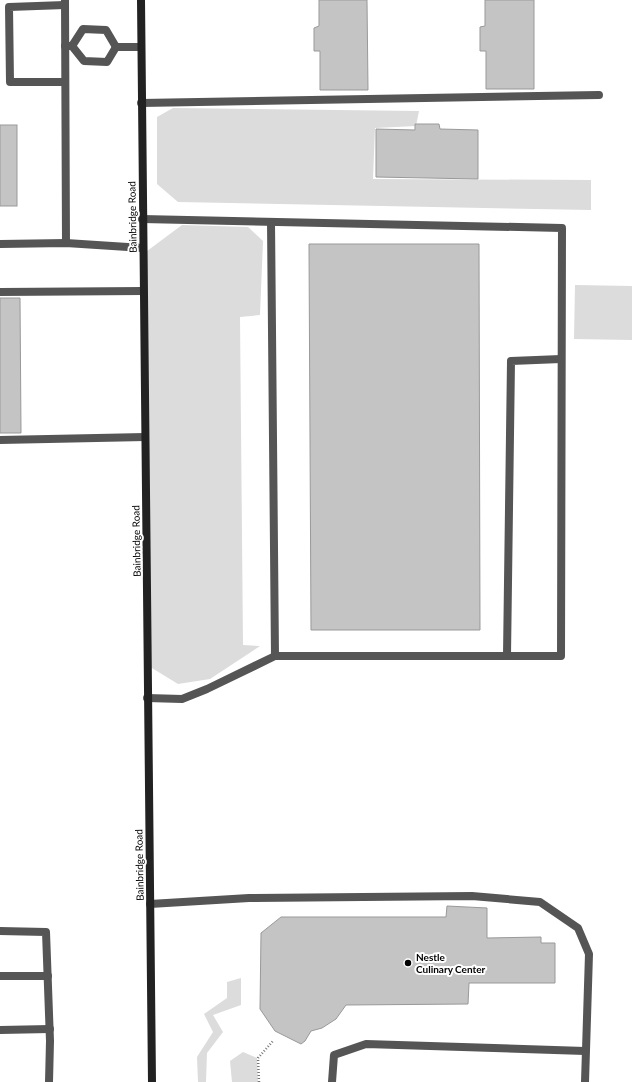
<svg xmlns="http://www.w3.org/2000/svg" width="632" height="1082" viewBox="0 0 632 1082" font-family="Lato,sans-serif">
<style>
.green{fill:#dcdcdc}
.building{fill:#c4c4c4;stroke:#999}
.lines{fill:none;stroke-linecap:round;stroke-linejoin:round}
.path{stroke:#777;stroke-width:2.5;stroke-dasharray:1 2;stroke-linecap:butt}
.lane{stroke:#555;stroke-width:8}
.secondary{stroke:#222;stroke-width:8}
.poi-dot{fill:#000;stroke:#fff;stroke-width:1.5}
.labels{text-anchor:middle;stroke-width:4;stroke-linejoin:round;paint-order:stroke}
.street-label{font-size:10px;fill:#000;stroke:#fff}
.poi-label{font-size:10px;font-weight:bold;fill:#000;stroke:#fff;text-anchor:start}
</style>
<rect width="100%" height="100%" fill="#fff"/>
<!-- green -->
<g class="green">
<polygon points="173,108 419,111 416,126 375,128 373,179 591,180 591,210 178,202 157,184 157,117"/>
<polygon points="182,225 248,227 263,241 260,315 240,317 243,645 260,646 210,679 178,684 147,665 143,254"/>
<polygon points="575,285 632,286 632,340 574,339"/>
<polygon points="241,978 241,1005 213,1015 223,1032 207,1053 206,1082 198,1082 197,1057 213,1032 204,1014 227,998 227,982"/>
<polygon points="243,1052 257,1058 258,1082 232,1082 230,1061"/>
</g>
<!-- building -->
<g class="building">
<polygon points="319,0 367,0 368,90 320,90 320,51 314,51 314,28 319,26"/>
<polygon points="485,0 534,0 534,89 486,89 486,51 480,51 480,27 485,26"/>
<polygon points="415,124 439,124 440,129 478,130 478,179 376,177 376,129 415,130"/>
<rect x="0" y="125" width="17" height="81"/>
<polygon points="309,244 479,244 480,630 311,630"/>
<polygon points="0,298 20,298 21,433 0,433"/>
<polygon points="447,906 487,908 487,938 541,937 541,943 555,943 555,983 469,983 468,1004 346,1005 336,1019 322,1028 311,1031 305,1041 301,1044 275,1031 260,1009 261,933 281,917 446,917"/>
</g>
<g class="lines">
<!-- path -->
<polyline class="path" points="259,1082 258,1058 273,1041"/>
<!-- lane -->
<g class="lane">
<polyline points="65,0 66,243"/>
<polyline points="65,5 9,7 10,82 65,82"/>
<polyline points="65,46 72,46 84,61 107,62 116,47"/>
<polyline points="72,46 83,29 106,30 116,47"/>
<polyline points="116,47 141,47"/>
<polyline points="141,103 599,95"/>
<polyline points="142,219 562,228 561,656 275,656 207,689 182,699 147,698"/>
<polyline points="271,222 275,656"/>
<polyline points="0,244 66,243 143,248"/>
<polyline points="0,292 143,291"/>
<polyline points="0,440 145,437"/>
<polyline points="507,656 511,361 561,359"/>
<polyline points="150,904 249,898 472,896 540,902 578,928 589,954 585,1082"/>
<polyline points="0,931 46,932 50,1041 49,1082"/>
<polyline points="0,976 48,976"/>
<polyline points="0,1030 50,1029"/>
<polyline points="332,1082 334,1055 366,1044 585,1051"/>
</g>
<!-- secondary -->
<polyline class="secondary" points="141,0 152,1082"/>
</g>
<!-- markers -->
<circle class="poi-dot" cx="408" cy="963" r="4"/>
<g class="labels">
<!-- street labels -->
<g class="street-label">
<text transform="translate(132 217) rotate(-91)" y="4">Bainbridge Road</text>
<text transform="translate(136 541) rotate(-91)" y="4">Bainbridge Road</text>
<text transform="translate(139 865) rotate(-91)" y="4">Bainbridge Road</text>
</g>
<!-- poi labels -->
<g class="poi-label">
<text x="416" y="961">Nestle<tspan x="416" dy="12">Culinary Center</tspan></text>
</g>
</g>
</svg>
